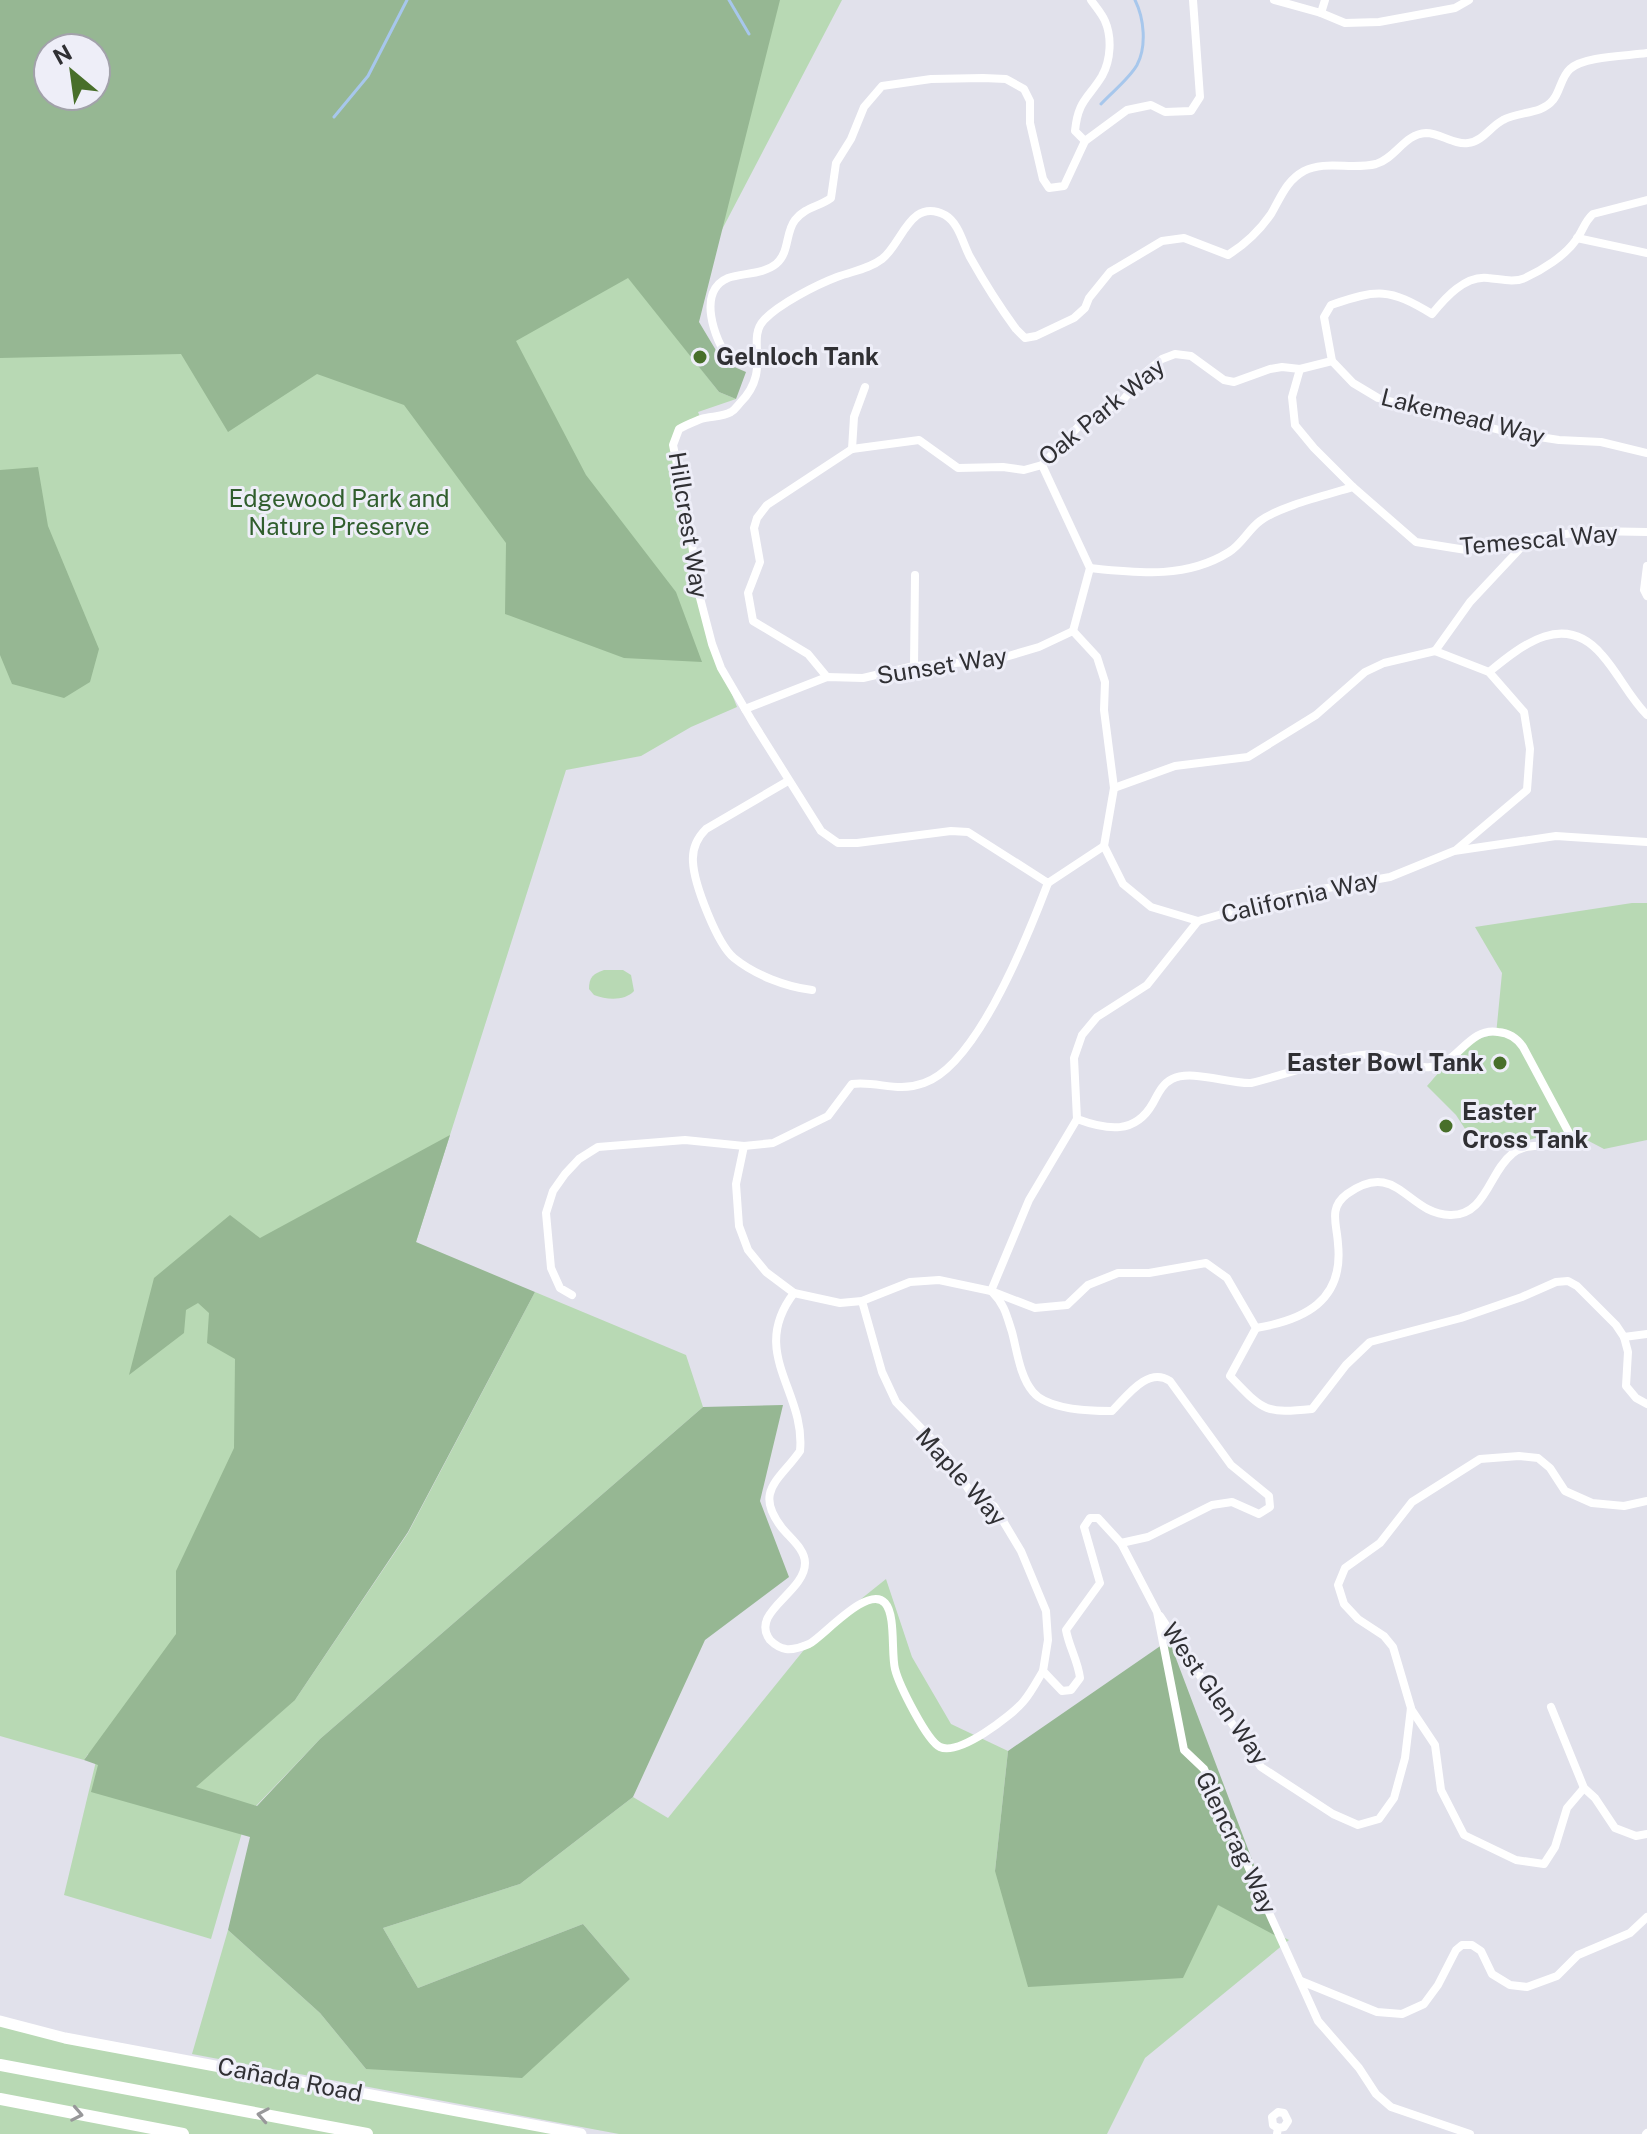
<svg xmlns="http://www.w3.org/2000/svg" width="1647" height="2134" viewBox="0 0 1647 2134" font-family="'Public Sans',sans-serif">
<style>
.green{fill:#b8d9b4;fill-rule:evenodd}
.forest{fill:#96b793;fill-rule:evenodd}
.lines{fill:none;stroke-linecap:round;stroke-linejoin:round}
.stream{stroke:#a7c7ec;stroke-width:3}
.minor{stroke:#fff;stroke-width:8}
.major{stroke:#fff;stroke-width:11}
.highway{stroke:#fff;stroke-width:12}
.oneway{stroke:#98989a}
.poi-dot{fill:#486f2a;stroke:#eeeef8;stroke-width:3}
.labels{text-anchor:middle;stroke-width:6;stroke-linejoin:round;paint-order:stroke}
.poi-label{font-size:24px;font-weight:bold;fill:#303034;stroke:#eeeef8;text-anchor:start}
.street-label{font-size:24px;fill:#303034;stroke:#eeeef8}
.park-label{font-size:24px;fill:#305e2d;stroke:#eeeef8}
</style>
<rect width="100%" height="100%" fill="#e1e1eb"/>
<!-- green -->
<g class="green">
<path d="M0,0H842L670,329L719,392L736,399L698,412L701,419L679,429L673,445L712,644L737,707L691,727L641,756L566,770L416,1242L295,1700L408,1533L535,1292L686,1355L703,1407L320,1739L256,1806L250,1805L211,1939L64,1895L97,1757L88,1754L84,1760L0,1736ZM48,48H96V96H48Z"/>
<path d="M1632,903H1647V1140L1604,1149L1581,1137L1555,1142L1535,1138L1512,1146L1469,1135L1456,1115L1427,1086C1445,1066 1467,1036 1496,1035L1502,973L1475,927Z"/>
<path d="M604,970H623L631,975L634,991C625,1001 607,1000 594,995L589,989C589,977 593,974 604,970Z"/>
<polygon points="886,1579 912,1657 951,1724 1008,1751 995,1871 1217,1904 1289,1940 1145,2058 1107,2134 619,2134 192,2054 228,1930 320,2013 366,2069 630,1979 583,1924 418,1988 383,1928 520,1884 633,1797 668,1818 816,1635"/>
<polygon points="0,2021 581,2134 0,2134"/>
</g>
<!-- forest -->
<g class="forest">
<path d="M0,0H780L699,322L723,362L746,372L736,399L719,392L628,278L516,341L586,475L676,592L702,662L624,658L505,614L506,543L404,405L317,374L228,432L181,354L0,358ZM48,48H96V96H48Z"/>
<polygon points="38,467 48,526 99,649 90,682 64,698 12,684 0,655 0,470"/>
<polygon points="450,1135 416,1242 535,1292 408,1532 295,1700 196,1787 257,1806 320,1739 703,1407 783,1405 760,1501 789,1577 705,1640 633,1797 520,1884 383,1928 418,1988 583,1924 630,1979 522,2078 366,2069 320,2013 228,1930 250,1837 91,1792 98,1765 84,1760 176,1634 176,1571 234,1448 235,1359 207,1343 209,1313 198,1303 186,1310 184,1333 129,1375 154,1278 230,1215 260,1238"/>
<polygon points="1169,1640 1282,1939 1218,1905 1183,1978 1028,1987 995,1871 1008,1751"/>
</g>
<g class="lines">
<!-- stream -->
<g class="stream">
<polyline points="729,0 749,34"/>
<path d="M1101,104C1112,92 1129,79 1137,65C1147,46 1144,18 1135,0"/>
<polyline points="334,117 368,76 407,0"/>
</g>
<!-- minor -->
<g class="minor">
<polyline points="1274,0 1321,13 1345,23 1379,22 1455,8 1469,0"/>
<polyline points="1321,13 1325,0"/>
<path d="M1085,141L1075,131C1078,100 1088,99 1102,76C1111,60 1112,37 1105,21C1102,14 1095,6 1091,0"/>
<path d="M1647,200L1593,214C1584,222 1583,231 1576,240C1565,256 1542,270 1525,278C1514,283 1500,279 1488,278C1465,275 1445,298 1432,314C1389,288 1378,289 1331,305L1324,317L1332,361L1353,383L1378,398L1507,432L1559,440L1601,442L1647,453"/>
<polyline points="1577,238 1647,253"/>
<path d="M759,360H729C715,340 696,291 728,278C743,273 764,274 776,264C790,252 785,233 795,220C805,207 819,207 831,198L836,163L851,139L864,107L882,86L931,79L983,78L1006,79L1024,89L1030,101V123L1043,179L1049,188L1064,186L1085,141L1127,110L1151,105L1165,112L1191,111L1200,97L1193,0"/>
<polyline points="1300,369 1292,397 1295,425 1314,448 1353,487 1416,542 1466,550 1530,538 1592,531 1647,532"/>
<polyline points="852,449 854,417 865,387"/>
<polyline points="1042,465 1090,568 1073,631"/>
<polyline points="1647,566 1644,590 1647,596"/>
<path d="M1090,568C1138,573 1186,579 1229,552C1242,544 1248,530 1260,521C1280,506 1327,495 1353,487"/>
<polyline points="1073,631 1097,657 1105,682 1104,710 1114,788 1104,846 1123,884 1151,907 1198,921"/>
<polyline points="1435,651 1489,672 1524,712 1530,749 1527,790 1456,850"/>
<polyline points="1435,651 1470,602 1530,538"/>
<polyline points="914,666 915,575"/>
<path d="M1489,672C1523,644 1565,611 1602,655C1619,674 1629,697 1647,715"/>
<polyline points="827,677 808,654 753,621 748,593 760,562 754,528 757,518 767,505 852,449 919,440 958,468 1003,467 1024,470 1042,465 1079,426 1123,400 1147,371 1162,359 1175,354 1191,356 1224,380 1234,382 1270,369 1282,367 1300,369 1332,361"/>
<polyline points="745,709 827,677 863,678 914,666 995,660 1039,647 1073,631"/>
<path d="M788,781L706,829C697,838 692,849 693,862C694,884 717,944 734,958C755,975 786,987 812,990"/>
<polyline points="1114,788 1175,766 1248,757 1316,715 1365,672 1384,663 1435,651"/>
<path d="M1104,846L1048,883L968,832L951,831L857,843H838L821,831L752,721L721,668L712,644L699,594L689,523L673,445L679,429C686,425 694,422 701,419C710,416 723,417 731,412C735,410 737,406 740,403C773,370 745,340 764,320C779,304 816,285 837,277C853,271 869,269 882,259C902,244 910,197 945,215C959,223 963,244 970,257C984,282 999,306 1016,329L1025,338L1036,336L1074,318L1085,308L1089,298L1110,272L1162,241L1184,238L1228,255C1244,245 1260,230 1271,214C1281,197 1286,181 1304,171C1325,160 1352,170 1376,164C1396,158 1404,134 1426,133C1440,133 1454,145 1468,143C1482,142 1491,126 1503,120C1518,111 1541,115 1553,100C1560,92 1561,77 1570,69C1584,56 1628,56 1647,53"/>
<path d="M744,1146L736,1184L739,1226L748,1250L766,1272L794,1293L840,1303L862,1301L910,1282L939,1280L991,1291L1035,1308L1067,1305L1088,1285L1118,1273H1149L1206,1263L1227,1278L1256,1328L1230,1376C1263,1410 1263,1414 1312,1409L1346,1365L1370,1342L1461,1318L1522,1297L1556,1282L1568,1281L1577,1286L1616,1325L1624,1337L1628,1352L1626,1386L1636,1398L1647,1404"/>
<polyline points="991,1291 1029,1200 1077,1119"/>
<path d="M794,1293C748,1353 806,1391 800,1451C780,1480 753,1491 782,1528C790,1538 805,1549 805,1563C805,1593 749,1612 770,1640C774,1644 780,1648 786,1649C794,1650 802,1647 809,1644C823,1637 868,1584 885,1603C896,1615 891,1653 895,1669C899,1685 927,1741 940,1747C959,1756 1011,1716 1023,1702C1031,1693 1037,1681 1043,1671"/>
<path d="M993,1293C1005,1305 1007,1317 1012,1332C1017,1351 1020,1377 1033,1392C1048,1410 1090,1411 1112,1411C1127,1396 1148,1366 1170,1381L1231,1465L1269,1496L1270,1507L1259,1514L1232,1502L1212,1505L1148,1537L1121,1543"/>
<path d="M572,1295L560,1288L551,1268L546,1213L553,1191L565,1174L579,1159L598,1147L685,1140L744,1146L773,1143L828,1116L852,1084C880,1081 896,1093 924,1083C977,1065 1029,933 1048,883"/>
<path d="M862,1301L882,1372L896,1402L945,1453L969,1490L994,1506L1021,1551L1046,1611L1048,1640L1043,1671L1062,1691L1071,1690L1080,1678C1078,1661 1069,1647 1066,1630L1100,1583L1084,1527L1090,1518H1098L1121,1543L1157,1612L1184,1750L1204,1769L1318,2021L1359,2068L1376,2094L1391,2107L1470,2134"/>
<path d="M1256,1328C1304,1320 1344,1301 1338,1244C1337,1224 1328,1208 1347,1194C1397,1158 1407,1214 1450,1215C1486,1216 1489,1172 1512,1154C1529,1140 1551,1150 1569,1141V1133L1523,1047C1517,1038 1509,1033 1498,1032C1468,1027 1458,1065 1430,1067C1411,1069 1395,1055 1377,1054C1346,1053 1284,1075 1251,1083C1229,1084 1191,1069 1172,1079C1162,1084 1158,1094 1153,1103C1135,1135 1107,1130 1077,1119L1074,1058L1082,1035L1097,1017L1147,985L1198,921L1288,895L1390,877L1454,851L1556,836L1647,842"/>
<polyline points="1624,1337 1647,1334"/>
<polyline points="1160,1616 1261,1767 1333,1814 1358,1825 1379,1819 1394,1798 1405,1758 1411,1708 1393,1647 1384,1636 1358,1619 1344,1604 1338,1585 1345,1568 1380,1543 1412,1502 1480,1459 1519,1456 1538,1458 1550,1468 1565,1491 1592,1503 1624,1506 1647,1501"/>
<polyline points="1551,1707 1584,1788 1595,1798 1615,1828 1636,1836 1647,1834"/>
<polyline points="1411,1709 1435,1745 1441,1790 1464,1835 1516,1860 1544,1864 1555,1847 1567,1808 1584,1788"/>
<polyline points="1301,1981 1377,2012 1402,2014 1424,2004 1438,1985 1456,1950 1462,1945 1472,1945 1481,1951 1492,1974 1510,1985 1527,1987 1557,1976 1578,1955 1630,1933 1647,1917"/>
<polyline points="1277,2134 1278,2128 1273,2125 1272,2117 1278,2112 1284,2113 1288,2121 1284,2127 1278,2128"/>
<polyline points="1646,2134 1647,2133"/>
</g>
<!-- major -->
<polyline class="major" points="0,2021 65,2038 581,2134"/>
<!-- highway -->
<g class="highway">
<polyline points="0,2065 367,2134"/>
<polyline points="0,2099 183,2134"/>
</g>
</g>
<!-- one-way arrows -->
<defs><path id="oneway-chevron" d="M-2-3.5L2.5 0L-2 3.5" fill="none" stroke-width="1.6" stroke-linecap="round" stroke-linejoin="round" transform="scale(2)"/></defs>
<g class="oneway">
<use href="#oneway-chevron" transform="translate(77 2114) rotate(11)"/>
<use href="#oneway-chevron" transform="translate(263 2115) rotate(-170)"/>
</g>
<!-- markers -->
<g class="poi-dot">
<circle cx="700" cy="357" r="8"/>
<circle cx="1500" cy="1063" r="8"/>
<circle cx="1446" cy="1126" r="8"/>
</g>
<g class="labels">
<!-- poi labels -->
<g class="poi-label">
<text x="716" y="365">Gelnloch Tank</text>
<text x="1484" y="1071" text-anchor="end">Easter Bowl Tank</text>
<text x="1462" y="1120">Easter<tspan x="1462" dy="28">Cross Tank</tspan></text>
</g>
<!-- street labels -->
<g class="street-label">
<text transform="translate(1102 412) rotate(-39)" y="8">Oak Park Way</text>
<text transform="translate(1463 417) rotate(14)" y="8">Lakemead Way</text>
<text transform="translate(688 525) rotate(81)" y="8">Hillcrest Way</text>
<text transform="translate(1539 540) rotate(-5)" y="8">Temescal Way</text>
<text transform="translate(942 666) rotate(-9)" y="8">Sunset Way</text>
<text transform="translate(1300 897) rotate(-13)" y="8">California Way</text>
<text transform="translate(961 1477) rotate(48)" y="8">Maple Way</text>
<text transform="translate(1215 1694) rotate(55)" y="8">West Glen Way</text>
<text transform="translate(1236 1843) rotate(64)" y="8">Glencrag Way</text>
<text transform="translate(290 2080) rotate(11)" y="8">Cañada Road</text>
</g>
<!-- park labels -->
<g class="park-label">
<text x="339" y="507">Edgewood Park and<tspan x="339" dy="28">Nature Preserve</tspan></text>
</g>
</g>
<!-- north arrow -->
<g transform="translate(72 72) rotate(331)"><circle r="38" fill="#eeeef8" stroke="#a2a2aa" stroke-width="2"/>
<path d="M0-6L14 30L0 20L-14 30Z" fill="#486f2a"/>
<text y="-12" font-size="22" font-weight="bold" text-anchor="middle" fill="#303034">N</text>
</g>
</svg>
